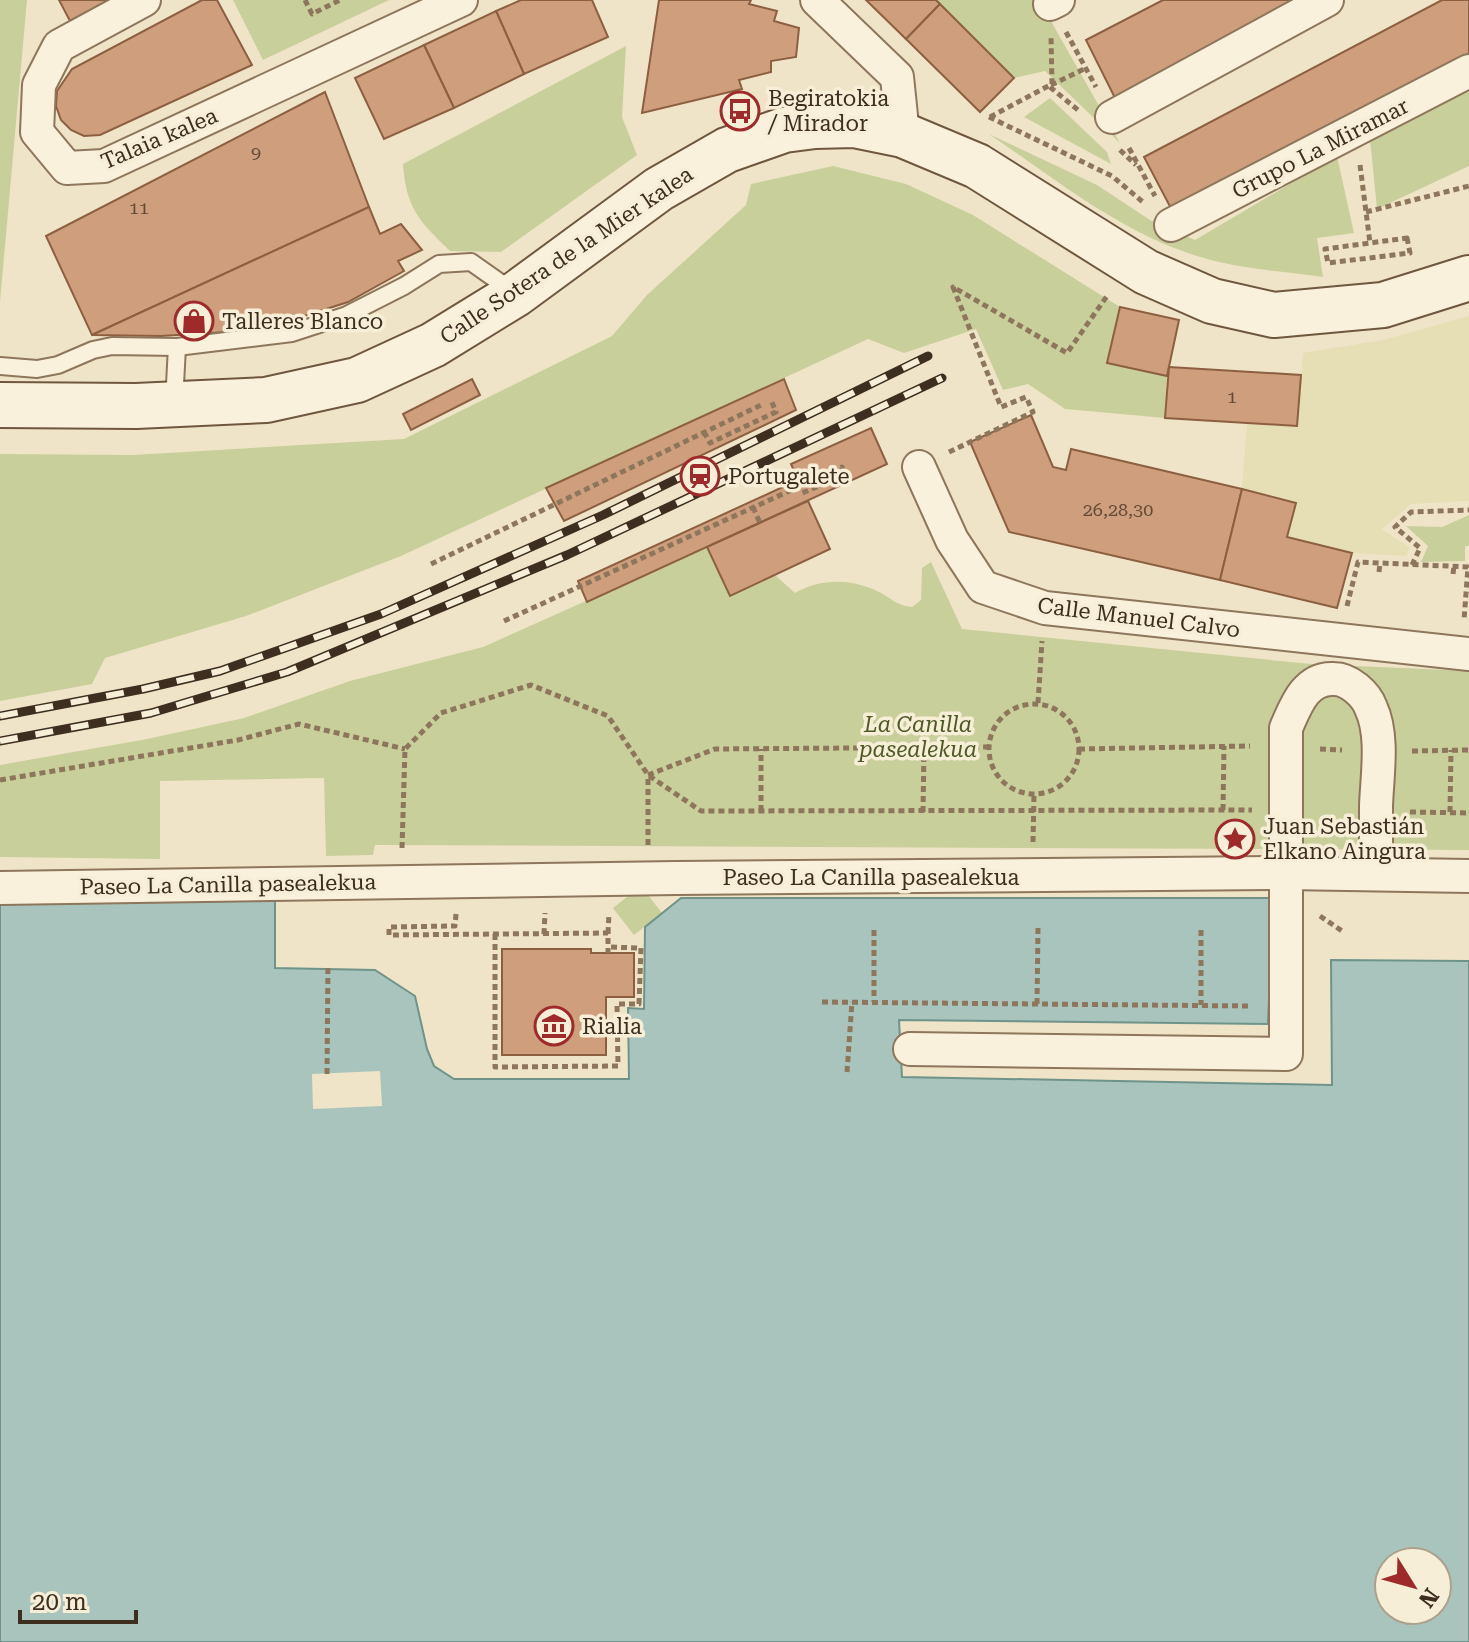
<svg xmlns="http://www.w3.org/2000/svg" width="1469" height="1642" viewBox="0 0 1469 1642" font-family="'Roboto Serif',serif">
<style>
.farmland{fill:#e6deb5}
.green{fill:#c9cf9b}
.water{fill:#a9c4bc;stroke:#6f938a;stroke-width:2;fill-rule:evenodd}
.pier{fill:#f0e4c8}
.building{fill:#cf9f7d;stroke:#8d5f41;stroke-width:2}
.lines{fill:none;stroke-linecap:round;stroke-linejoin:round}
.lane-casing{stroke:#8d765c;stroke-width:20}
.street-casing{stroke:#8d765c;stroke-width:36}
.secondary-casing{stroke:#6f573f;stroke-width:48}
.path{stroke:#8d765c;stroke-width:5;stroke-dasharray:6 4;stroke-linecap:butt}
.lane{stroke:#faf1dc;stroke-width:16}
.street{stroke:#faf1dc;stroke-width:32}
.secondary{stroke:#faf1dc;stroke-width:44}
.rail-casing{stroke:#3d2e20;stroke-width:9}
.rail{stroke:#f7eed8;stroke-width:6;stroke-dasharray:18;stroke-linecap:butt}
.labels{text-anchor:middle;stroke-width:7;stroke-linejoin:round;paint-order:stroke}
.number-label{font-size:18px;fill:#624a37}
.poi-label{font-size:22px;fill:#3d2e20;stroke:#f7eed8;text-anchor:start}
.street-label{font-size:22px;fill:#3d2e20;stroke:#f7eed8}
.park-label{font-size:22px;font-style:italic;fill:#4d5a26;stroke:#f7eed8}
</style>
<rect width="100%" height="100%" fill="#f0e4c8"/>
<!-- farmland -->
<polygon class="farmland" points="1469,316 1469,501 1411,504 1382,529 1410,548 1406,556 1352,553 1287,537 1296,503 1242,489 1247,423 1297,425 1303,353 1383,340"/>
<!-- green -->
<g class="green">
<polygon points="0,0 27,0 0,302"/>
<polygon points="233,0 389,0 263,60"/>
<polygon points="936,0 1039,0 1120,143 1045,71 1014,78"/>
<path d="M626,46L622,117L637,155L501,252L450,251C419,221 406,208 403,164Z"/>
<polygon points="1469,88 1469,166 1377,209 1370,139"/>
<polygon points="1050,98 1107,152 1111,164 1024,117"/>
<path d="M989,134L1097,185L1150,220L1195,240L1337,156L1354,233L1317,238L1323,277C1289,272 1253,270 1219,262C1132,242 1061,183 989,134Z"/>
<polygon points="833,166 906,184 973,215 1120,307 1108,363 1167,376 1165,418 1065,409 1028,384 1003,390 976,329 904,353 868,339 401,556 246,616 105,658 92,684 0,701 0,454 133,455 404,439 612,336 647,295 746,205 751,184"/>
<polygon points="1469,515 1469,546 1465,546 1465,561 1421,562 1428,546 1406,526 1442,527"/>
<path d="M707,547L730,596L775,575L795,593C821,578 851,579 877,591C892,598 895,605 912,607L921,600L922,568L931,562L962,629L1311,664L1469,671V850L375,845L373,855L326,856L324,778L160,781V859L0,857V765L147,739L244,718L350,681L483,647Z"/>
<polygon points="641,886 662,913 634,935 613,908"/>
</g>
<!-- water -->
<path class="water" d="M0,897L275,901V968L375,970L415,996L427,1049L434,1066L454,1079H629L628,1008L644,1009L645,927L681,898H1273L1268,1024L899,1020L902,1077L1332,1085L1331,960L1469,961V1642H0ZM1389,1562H1437V1610H1389Z"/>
<!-- pier -->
<polygon class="pier" points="380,1071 382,1106 313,1109 312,1074"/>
<!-- building -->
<g class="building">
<polygon points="59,0 109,0 70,21"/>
<polygon points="202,0 217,0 252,65 100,135 84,136 71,130 61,120 56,106 57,91 72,69"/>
<polygon points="521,0 592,0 608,37 524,74 496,11"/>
<polygon points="659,0 751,0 749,4 777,11 774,21 799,28 796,57 771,61 771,72 739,80 742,89 642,113"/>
<polygon points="866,0 936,0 940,4 906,39"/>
<polygon points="1163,0 1306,0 1115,98 1086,40"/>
<polygon points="1442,0 1469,0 1469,62 1175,216 1144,157"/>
<polygon points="940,4 1014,78 980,112 906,39"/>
<polygon points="496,11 524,74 454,108 424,45"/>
<polygon points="424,45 454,108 384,139 355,78"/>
<polygon points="325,92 369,207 92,335 46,236"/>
<polygon points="369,207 380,234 401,224 422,250 398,261 404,271 348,302 292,320 227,332 161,336 92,335"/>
<polygon points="1120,307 1179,320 1167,376 1107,363"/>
<polygon points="1169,367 1301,375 1297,426 1165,418"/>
<polygon points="472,379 480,395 411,430 403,414"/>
<polygon points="784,379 796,410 564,521 546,488"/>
<polygon points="1031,415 1053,467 1066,470 1071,449 1242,489 1220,580 1009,532 970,442"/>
<polygon points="871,428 887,464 587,602 578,581 798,480 791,464"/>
<polygon points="1242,489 1296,503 1287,537 1352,553 1337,608 1220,580"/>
<polygon points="808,501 830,549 730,596 707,547"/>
<polygon points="502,949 591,949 591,953 634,953 634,997 606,997 606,1055 502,1055"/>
</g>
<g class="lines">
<!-- lane casing -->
<g class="lane-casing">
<g id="lane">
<polyline points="0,366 37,369 58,365 93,350 112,346 177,347"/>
<polyline points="174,403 177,347 292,333 347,315 404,286 439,264 471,262 515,293"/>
</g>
</g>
<!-- street casing -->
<g class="street-casing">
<g id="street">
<polyline points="144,0 59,46 39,85 37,132 67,168 104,166 461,0"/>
<polyline points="817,0 897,77 903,135"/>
<polyline points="1050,4 1058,0"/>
<polyline points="1112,117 1327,0"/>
<polyline points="1171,225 1469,71"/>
<polyline points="919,467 952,540 983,587 1045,608 1469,654"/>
<polyline points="0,888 676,878 1286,873 1469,876"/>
<path d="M910,1049L1286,1054V728C1295,708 1305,677 1334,679C1349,679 1366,694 1371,708C1384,736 1377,776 1376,806C1376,829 1376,851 1376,874"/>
</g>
</g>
<!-- secondary casing -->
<g class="secondary-casing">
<polyline id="secondary" points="0,405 136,406 266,400 357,380 433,345 516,294 659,189 727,150 784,130 815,126 854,125 903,135 977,166 1146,272 1212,301 1274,315 1383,305 1469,278"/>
</g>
<!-- path -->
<g class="path">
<polyline points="305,0 312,14 340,0"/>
<polyline points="1066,32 1096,87"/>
<polyline points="1051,85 1086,68"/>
<polyline points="1050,87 1078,110"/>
<polyline points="989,117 1112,176 1144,203"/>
<polyline points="990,117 1052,84 1051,36"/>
<polyline points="1129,148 1155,196"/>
<polyline points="1120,150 1136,165"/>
<polyline points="1360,165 1370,243"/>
<polyline points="1366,212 1469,186"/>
<polygon points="1407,238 1410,253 1328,263 1325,249"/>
<polyline points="704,432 710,443 776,412 771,400"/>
<polyline points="949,452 1033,412 1026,397 1001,407 953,287 1067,353 1107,296"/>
<polyline points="753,507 760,523"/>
<polyline points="431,564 761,405"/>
<polyline points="1412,565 1420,548 1395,527 1411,512 1469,510"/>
<polyline points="1379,572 1380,563"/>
<polyline points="1453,574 1454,566"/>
<polyline points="1347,606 1358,562 1468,567 1464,620"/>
<polyline points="504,621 842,467 845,475 800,494"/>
<polyline points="1038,703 1042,641"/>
<circle cx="1034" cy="749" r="45"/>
<polyline points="1079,749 1250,746"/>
<polyline points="1320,749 1342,750"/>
<polyline points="1412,751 1469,750"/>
<polyline points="0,780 238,740 299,724 405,749"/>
<polyline points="1223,810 1224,746"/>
<polyline points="761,811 761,749"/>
<polyline points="923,812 924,748"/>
<polyline points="1410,812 1469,813"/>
<polyline points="1450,812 1451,750"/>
<polyline points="1033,842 1034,795"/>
<polyline points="648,845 648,775 715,749 988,747"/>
<polyline points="402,848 405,749 441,713 531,685 608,716 648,775 701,811 1252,810"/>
<polyline points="456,914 455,926 389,927 389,935 608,933 608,953"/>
<polyline points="1320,916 1342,931"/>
<polyline points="874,930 874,1002"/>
<polyline points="1201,930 1201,1005"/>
<polyline points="608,933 609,914"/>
<polyline points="495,934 495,1067 618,1066 617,1004 639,1004 641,948 608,947"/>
<polyline points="544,934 545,913"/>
<polyline points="822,1002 1252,1006"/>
<polyline points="1037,1004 1038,928"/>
<polyline points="847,1072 852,1002"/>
<polyline points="327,1074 328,964"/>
</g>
<!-- lane -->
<use href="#lane" class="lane"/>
<!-- street -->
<use href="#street" class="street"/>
<!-- secondary -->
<use href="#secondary" class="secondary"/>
<!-- rail casing -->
<g class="rail-casing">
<g id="rail">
<polyline points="0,716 143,689 220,671 381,614 603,515 928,356"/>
<polyline points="0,741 151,713 287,672 567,555 942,378"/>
</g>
</g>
<!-- rail -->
<use href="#rail" class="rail"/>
</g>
<!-- icons -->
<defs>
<g id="bus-ring" transform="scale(2)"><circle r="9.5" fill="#f7eed8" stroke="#9e2a2b" stroke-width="1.5"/><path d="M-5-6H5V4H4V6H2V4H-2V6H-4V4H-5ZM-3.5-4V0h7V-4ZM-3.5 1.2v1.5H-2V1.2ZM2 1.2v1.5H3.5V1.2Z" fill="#9e2a2b"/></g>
<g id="shop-ring" transform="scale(2)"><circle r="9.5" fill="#f7eed8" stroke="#9e2a2b" stroke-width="1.5"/><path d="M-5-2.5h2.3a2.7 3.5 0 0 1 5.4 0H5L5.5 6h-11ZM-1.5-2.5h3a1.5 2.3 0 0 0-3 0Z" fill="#9e2a2b"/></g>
<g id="station-ring" transform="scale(2)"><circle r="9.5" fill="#f7eed8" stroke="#9e2a2b" stroke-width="1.5"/><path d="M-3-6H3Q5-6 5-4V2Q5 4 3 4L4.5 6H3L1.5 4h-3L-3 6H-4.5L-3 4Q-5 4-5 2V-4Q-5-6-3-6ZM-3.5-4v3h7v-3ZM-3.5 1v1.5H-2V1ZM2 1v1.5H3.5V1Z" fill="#9e2a2b"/></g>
<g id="sight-ring" transform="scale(2)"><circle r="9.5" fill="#f7eed8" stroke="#9e2a2b" stroke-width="1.5"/><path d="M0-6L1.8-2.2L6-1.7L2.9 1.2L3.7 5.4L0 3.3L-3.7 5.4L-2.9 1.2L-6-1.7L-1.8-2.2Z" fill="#9e2a2b"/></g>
<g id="museum-ring" transform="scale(2)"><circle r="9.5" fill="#f7eed8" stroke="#9e2a2b" stroke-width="1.5"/><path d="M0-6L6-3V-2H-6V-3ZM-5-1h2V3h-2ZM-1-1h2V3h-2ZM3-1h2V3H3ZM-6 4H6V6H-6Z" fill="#9e2a2b"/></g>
</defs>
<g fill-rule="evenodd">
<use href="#bus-ring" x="740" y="111"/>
<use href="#shop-ring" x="194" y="321"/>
<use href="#station-ring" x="700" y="476"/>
<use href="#sight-ring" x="1235" y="839"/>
<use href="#museum-ring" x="554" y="1026"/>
</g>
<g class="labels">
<!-- number labels -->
<g class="number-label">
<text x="256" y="159">9</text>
<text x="139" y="214">11</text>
<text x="1232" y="403">1</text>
<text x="1118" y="516">26,28,30</text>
</g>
<!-- poi labels -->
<g class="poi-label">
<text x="768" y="106">Begiratokia<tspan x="768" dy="25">/ Mirador</tspan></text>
<text x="222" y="329">Talleres Blanco</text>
<text x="728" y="484">Portugalete</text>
<text x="1263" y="834">Juan Sebastián<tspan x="1263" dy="25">Elkano Aingura</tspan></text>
<text x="582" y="1034">Rialia</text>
</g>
<!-- street labels -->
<g class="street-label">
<text transform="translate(159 138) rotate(-23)" y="8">Talaia kalea</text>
<text transform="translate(1320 148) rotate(-27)" y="8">Grupo La Miramar</text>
<text transform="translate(566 255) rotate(-34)" y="8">Calle Sotera de la Mier kalea</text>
<text transform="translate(1139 617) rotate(7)" y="8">Calle Manuel Calvo</text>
<text x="871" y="885">Paseo La Canilla pasealekua</text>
<text transform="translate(228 884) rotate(-1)" y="8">Paseo La Canilla pasealekua</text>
</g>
<!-- park labels -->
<g class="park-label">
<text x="918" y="732">La Canilla<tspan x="918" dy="25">pasealekua</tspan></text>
</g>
</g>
<!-- north arrow -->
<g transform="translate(1413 1586) rotate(127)"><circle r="38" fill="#f7eed8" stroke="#ada18e" stroke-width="2"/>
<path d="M0-6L14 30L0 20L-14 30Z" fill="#9e2a2b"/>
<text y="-12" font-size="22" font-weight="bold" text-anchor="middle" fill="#3d2e20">N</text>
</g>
<!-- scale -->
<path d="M20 1610v12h116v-12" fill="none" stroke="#3d2e20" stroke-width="4"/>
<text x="32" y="1610" font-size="24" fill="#3d2e20" stroke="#f7eed8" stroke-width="6" paint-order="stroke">20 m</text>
</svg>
